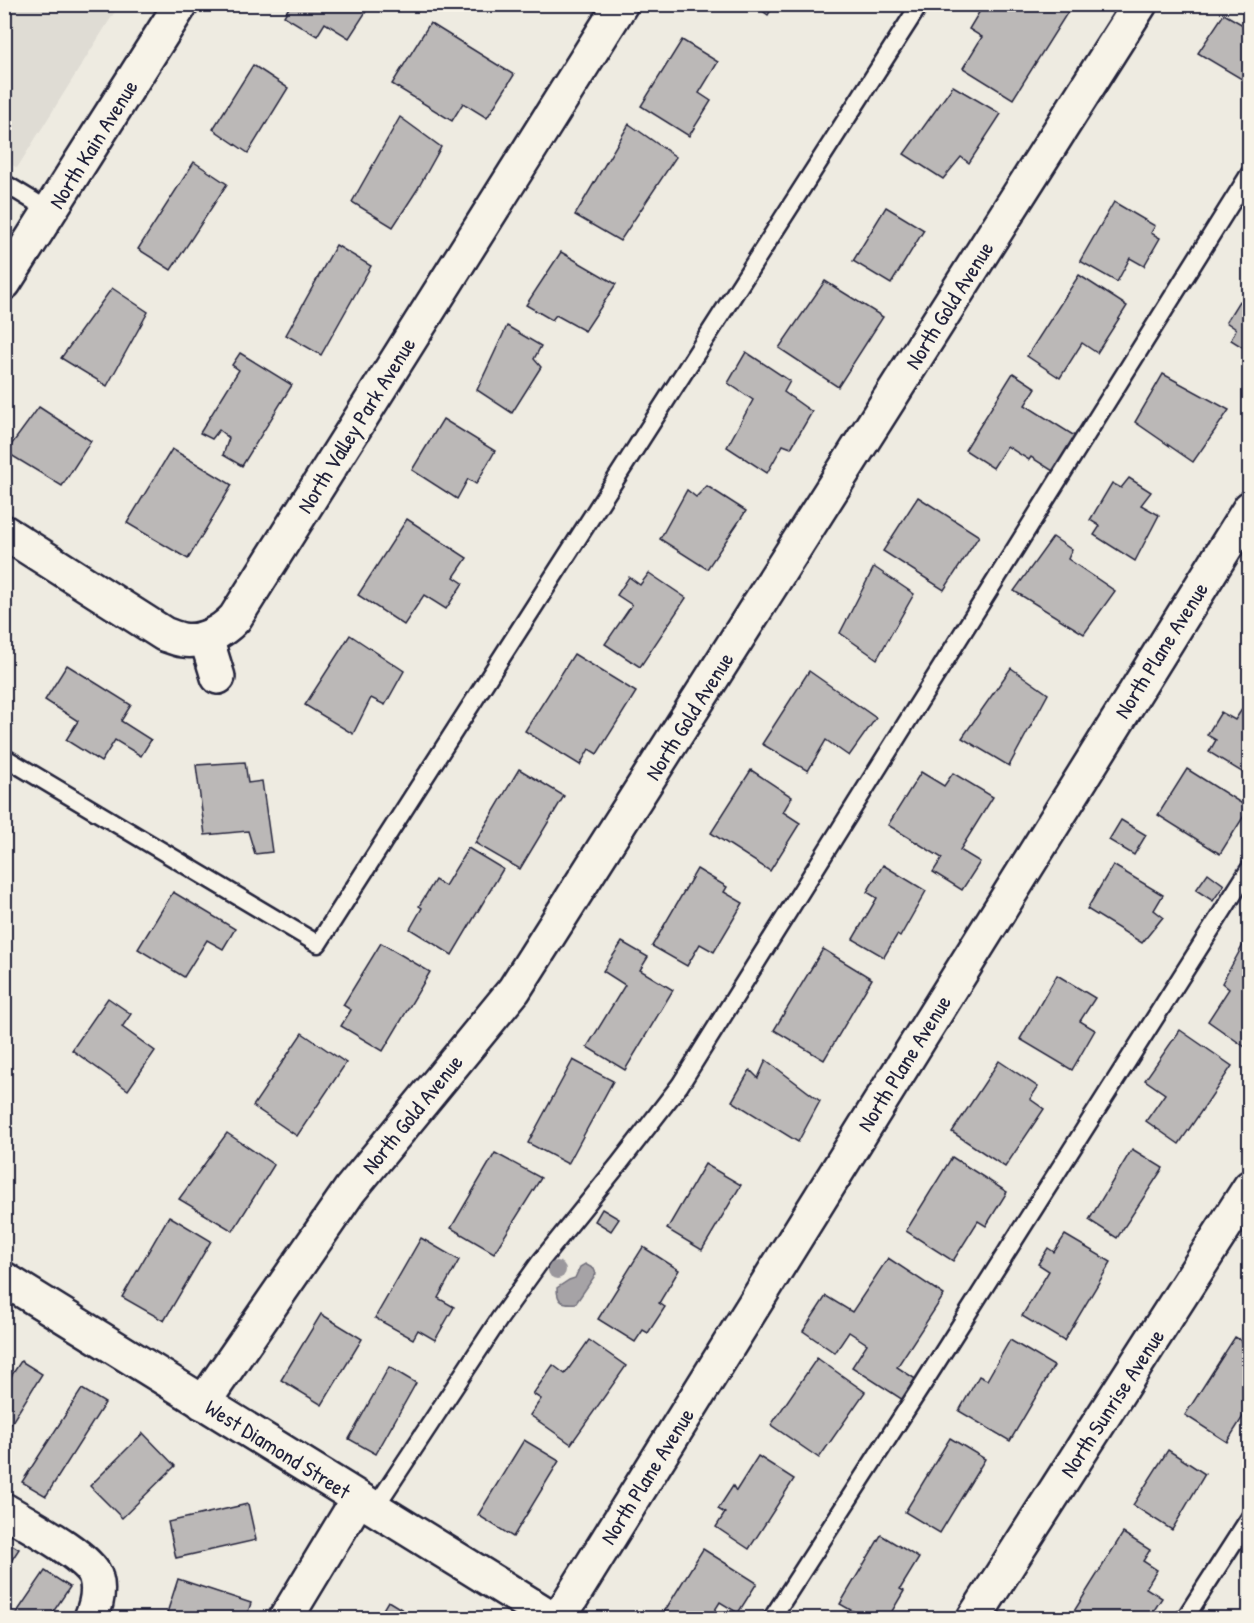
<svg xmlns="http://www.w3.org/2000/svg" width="1254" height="1623" viewBox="0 0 1254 1623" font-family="'Patrick Hand',sans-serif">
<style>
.built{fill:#dfdcd4}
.water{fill:#a6a3a6;stroke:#716f7b;stroke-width:1.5}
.building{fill:#bbb8b7;stroke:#22223b;stroke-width:1.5}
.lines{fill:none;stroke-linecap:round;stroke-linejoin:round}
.service-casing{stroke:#22223b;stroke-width:21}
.minor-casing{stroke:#22223b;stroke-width:38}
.tertiary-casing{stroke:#22223b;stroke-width:38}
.service{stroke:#f7f3e8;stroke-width:16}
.minor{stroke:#f7f3e8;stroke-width:33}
.tertiary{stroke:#f7f3e8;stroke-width:33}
.tree{fill:#9b989d}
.labels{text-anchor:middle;stroke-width:6;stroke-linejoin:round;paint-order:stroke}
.street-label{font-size:22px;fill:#22223b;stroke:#f7f3e8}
</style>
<rect width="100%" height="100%" fill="#eeebe1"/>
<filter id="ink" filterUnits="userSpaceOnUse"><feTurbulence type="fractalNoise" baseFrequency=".0167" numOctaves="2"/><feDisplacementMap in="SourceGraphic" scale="12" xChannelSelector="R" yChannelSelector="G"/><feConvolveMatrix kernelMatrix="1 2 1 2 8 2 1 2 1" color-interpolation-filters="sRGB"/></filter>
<g filter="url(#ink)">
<!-- built -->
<polygon class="built" points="4,5 119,5 17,168 5,160"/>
<!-- water -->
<path class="water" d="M585,1264L594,1269L596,1274C589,1284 583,1293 576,1303C563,1304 557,1303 557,1288L569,1280L575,1278L580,1267Z"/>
<!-- building -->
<g class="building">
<polygon points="291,4 365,4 369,7 349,38 325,23 317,36 284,16"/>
<polygon points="753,4 775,4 768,15"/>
<polygon points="984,4 1060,4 1069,10 1013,99 963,68 982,37 969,29"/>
<polygon points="1224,14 1250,29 1250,84 1198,53"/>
<polygon points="430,23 514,75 487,118 463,103 452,121 392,84"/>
<polygon points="682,40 718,62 699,93 711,101 689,136 641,106"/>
<polygon points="253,65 288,88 248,153 213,129"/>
<polygon points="953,86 1001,114 969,163 961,157 943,179 904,154"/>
<polygon points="400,117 441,147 417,190 393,227 352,202"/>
<polygon points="629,124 676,157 620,241 575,215"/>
<polygon points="194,162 227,184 171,270 138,249"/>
<polygon points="1114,202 1155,226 1151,233 1160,238 1144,266 1130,258 1117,282 1080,261"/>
<polygon points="886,207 924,230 891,284 853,261"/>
<polygon points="336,245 371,266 321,355 286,335"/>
<polygon points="561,252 616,284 585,331 556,315 552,320 526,305"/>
<polygon points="1079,275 1127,306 1097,353 1082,343 1060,378 1027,356"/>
<polygon points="825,281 883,317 838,387 779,348"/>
<polygon points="112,288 148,312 107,386 61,358"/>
<polygon points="1250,297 1250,352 1231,340 1236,329 1226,322 1239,301 1244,304"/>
<polygon points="507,326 541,346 534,359 541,367 512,413 477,390"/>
<polygon points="746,352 790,381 784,392 812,412 791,448 783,445 767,473 727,447 753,400 728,383"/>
<polygon points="240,353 292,385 242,466 223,455 229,438 219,430 212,439 200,433 239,370 232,365"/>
<polygon points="1013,373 1036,388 1025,405 1078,438 1056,473 1031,457 1029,460 1007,446 993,468 965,450"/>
<polygon points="1163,374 1229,410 1193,462 1135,422"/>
<polygon points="39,407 91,441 62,486 6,452"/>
<polygon points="443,419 495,451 476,484 468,479 457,499 412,470"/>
<polygon points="172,449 232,485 188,559 127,523"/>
<polygon points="1129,478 1151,492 1141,505 1159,515 1135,561 1094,535 1100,526 1090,520 1112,483 1121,488"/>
<polygon points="707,486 746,511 707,569 660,539 687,490 696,497"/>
<polygon points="918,497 979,536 944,590 883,551"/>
<polygon points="407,519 467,558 454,577 463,583 446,609 424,595 404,625 358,595"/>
<polygon points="1053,537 1072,550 1068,559 1115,591 1084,634 1014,591"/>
<polygon points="874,567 914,594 877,659 840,633"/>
<polygon points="649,573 686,598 640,667 605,644 632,605 617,595 629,577 640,585"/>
<polygon points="350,635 404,671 385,705 371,698 353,734 305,705"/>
<polygon points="574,654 636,692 597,754 589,749 580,765 525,731"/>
<polygon points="67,665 131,705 121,721 151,740 141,756 115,740 101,762 66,740 78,721 45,700"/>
<polygon points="1011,668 1048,694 1009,766 962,738"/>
<polygon points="809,671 876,718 849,756 826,740 808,771 762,744"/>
<polygon points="1250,697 1250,777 1209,752 1216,740 1207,735 1221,712 1235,720"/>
<polygon points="245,762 248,783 262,781 272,852 255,854 248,831 205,835 196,765"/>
<polygon points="519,769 564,796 520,869 475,843"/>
<polygon points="1187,769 1249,808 1220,854 1158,815"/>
<polygon points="751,770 792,797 783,812 800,823 770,871 711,833"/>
<polygon points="921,772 944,786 953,773 993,797 960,850 980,862 962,890 933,872 942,858 888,825"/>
<polygon points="1121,820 1146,835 1134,855 1109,840"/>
<polygon points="4,828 11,833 4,841"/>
<polygon points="468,848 503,869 452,955 410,929 422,908 419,906 435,880 445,886"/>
<polygon points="883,865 926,891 900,937 897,935 884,957 853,939 877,898 867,892"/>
<polygon points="1113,865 1163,895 1154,910 1163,917 1142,943 1087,909"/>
<polygon points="697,869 727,887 724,892 743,903 714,952 700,944 687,966 652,946"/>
<polygon points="1208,873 1224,885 1213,901 1196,890"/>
<polygon points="173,892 235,929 223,949 207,940 184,977 138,949"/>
<polygon points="622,942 648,957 640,970 673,990 625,1070 587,1047 625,985 603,971"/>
<polygon points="381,943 430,972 383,1051 341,1026 351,1010 343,1005"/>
<polygon points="1243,945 1250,949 1250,1040 1245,1047 1208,1021 1229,989 1222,983"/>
<polygon points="823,949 872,979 824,1060 774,1030"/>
<polygon points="1057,975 1095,998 1080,1021 1095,1030 1072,1070 1020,1039"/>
<polygon points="108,998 131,1014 122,1027 155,1051 128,1090 72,1050"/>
<polygon points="1180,1030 1232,1066 1179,1144 1146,1121 1165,1094 1145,1080"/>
<polygon points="302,1033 346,1063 297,1136 253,1106"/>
<polygon points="573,1060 613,1081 568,1164 528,1143"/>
<polygon points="766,1060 820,1101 798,1142 732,1101 750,1070 758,1078"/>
<polygon points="999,1061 1038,1087 1030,1099 1044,1109 1005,1167 952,1132"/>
<polygon points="227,1133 274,1165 233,1231 179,1199"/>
<polygon points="1132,1149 1163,1168 1117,1238 1089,1220"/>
<polygon points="495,1153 541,1178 494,1253 451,1228"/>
<polygon points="952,1157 1007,1192 986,1226 978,1221 953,1261 906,1231"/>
<polygon points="705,1164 741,1185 702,1250 667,1229"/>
<polygon points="602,1209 619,1219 611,1231 595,1221"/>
<polygon points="169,1216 211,1241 164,1321 122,1297"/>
<polygon points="1065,1235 1111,1262 1064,1341 1022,1316 1049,1271 1038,1264 1048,1248 1054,1252"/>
<polygon points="421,1238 459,1260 438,1298 454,1307 435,1340 418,1330 413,1339 375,1318"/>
<polygon points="643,1247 679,1270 659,1303 665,1307 648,1333 643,1330 635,1342 598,1319"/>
<polygon points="888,1258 944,1295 897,1367 917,1380 903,1400 852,1367 867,1344 849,1332 835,1353 803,1331 826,1296 852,1312"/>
<polygon points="321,1314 362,1339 322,1405 281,1380"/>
<polygon points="1235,1337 1250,1346 1250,1419 1244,1415 1227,1442 1185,1415"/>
<polygon points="589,1340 626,1366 571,1444 530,1415 541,1399 533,1394 553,1365 565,1374"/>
<polygon points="1010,1340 1054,1366 1010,1441 959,1411 979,1376 987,1380"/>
<polygon points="817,1358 865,1392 819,1458 771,1425"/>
<polygon points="21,1361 42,1374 4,1435 4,1387"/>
<polygon points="389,1367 416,1383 376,1454 349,1439"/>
<polygon points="82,1389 105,1403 46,1496 22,1482"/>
<polygon points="143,1433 175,1466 122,1518 90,1486"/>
<polygon points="950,1438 985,1459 940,1533 905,1512"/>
<polygon points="524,1440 559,1461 513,1537 478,1515"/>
<polygon points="1168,1450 1205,1474 1172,1530 1133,1505"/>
<polygon points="758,1456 794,1479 749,1549 716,1527 725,1513 718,1509 733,1486 736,1491"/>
<polygon points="248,1504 256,1540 176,1558 168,1522"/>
<polygon points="1123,1533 1150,1550 1143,1561 1157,1570 1146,1588 1162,1598 1149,1618 1074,1618 1071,1616"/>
<polygon points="881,1535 919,1558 900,1589 904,1591 888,1618 865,1618 840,1604"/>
<polygon points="4,1540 19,1549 4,1572"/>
<polygon points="703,1549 757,1583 738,1613 720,1602 710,1618 675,1618 664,1612"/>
<polygon points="45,1571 70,1587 49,1618 13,1618"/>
<polygon points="178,1579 251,1603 246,1618 174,1618 166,1616"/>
<polygon points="388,1601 416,1618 378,1618"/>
</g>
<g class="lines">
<!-- service casing -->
<g class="service-casing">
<g id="service">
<polyline points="4,183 50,211"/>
<polyline points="4,757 318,944 920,4"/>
<polyline points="374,1509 500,1318 540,1262 619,1164 680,1085 1250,173"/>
<polyline points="772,1618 923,1384 1250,868"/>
<polyline points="1185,1618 1250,1517"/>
</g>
</g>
<!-- minor casing -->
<g class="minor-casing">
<g id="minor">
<path d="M4,532L164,634C170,636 176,639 183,640C202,643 222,632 235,618L621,4"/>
<polyline points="206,638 218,677"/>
<polyline points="4,1279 552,1618"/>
<polyline points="203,1403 350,1190 514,990 1140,4"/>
<path d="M4,1510C24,1522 92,1558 96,1578C100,1592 96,1606 91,1618"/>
<polyline points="286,1618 358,1499"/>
<polyline points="559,1618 1250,508"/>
<polyline points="974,1618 1250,1187"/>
</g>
</g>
<!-- tertiary casing -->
<g class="tertiary-casing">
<polyline id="tertiary" points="4,283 181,4"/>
</g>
<!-- service -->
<use href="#service" class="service"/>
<!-- minor -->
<use href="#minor" class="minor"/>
<!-- tertiary -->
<use href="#tertiary" class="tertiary"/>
</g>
<!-- trees -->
<circle class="tree" cx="557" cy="1270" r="9"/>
</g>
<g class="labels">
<!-- street labels -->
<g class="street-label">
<text transform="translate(93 144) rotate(-58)" y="8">North Kain Avenue</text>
<text transform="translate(949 305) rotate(-58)" y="8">North Gold Avenue</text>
<text transform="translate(356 425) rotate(-58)" y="8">North Valley Park Avenue</text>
<text transform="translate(1161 650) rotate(-58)" y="8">North Plane Avenue</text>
<text transform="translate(689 716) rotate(-58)" y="8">North Gold Avenue</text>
<text transform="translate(904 1063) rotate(-58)" y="8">North Plane Avenue</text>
<text transform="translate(412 1114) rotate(-51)" y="8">North Gold Avenue</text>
<text transform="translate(1112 1403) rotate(-57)" y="8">North Sunrise Avenue</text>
<text transform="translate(278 1449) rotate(32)" y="8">West Diamond Street</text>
<text transform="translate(647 1476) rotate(-58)" y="8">North Plane Avenue</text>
</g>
</g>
<!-- margin -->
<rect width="1254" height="1623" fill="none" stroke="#f7f3e8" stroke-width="24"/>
<rect x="12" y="12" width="1230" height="1599" fill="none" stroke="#22223b" stroke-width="2" filter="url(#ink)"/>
</svg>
